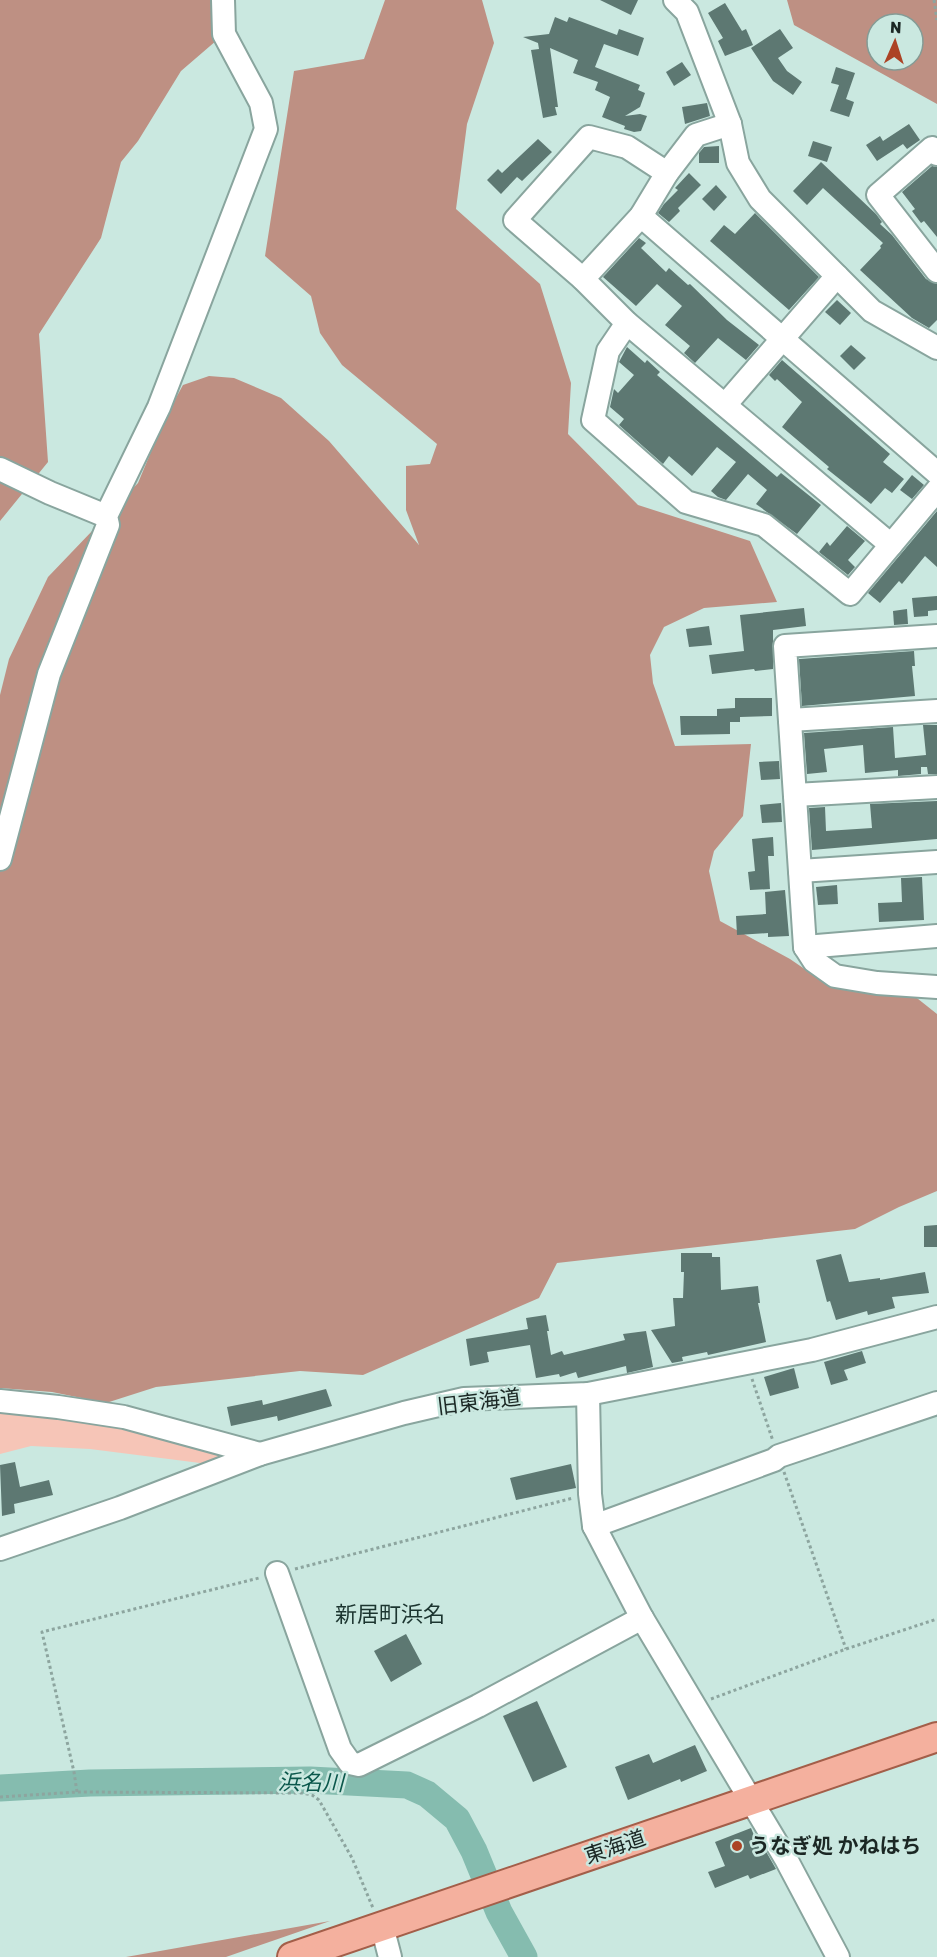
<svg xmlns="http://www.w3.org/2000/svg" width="937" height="1957" viewBox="0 0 937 1957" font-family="Rubik,'Noto Sans JP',sans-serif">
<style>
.green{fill:#f6c5b7}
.forest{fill:#be9083;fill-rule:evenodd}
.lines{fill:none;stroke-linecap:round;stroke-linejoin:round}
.river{stroke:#85bcaf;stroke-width:27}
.building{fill:#5d7872}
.minor-casing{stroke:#89a59e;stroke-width:26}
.major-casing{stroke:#a35e49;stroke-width:32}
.path{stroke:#8da59f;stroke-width:3;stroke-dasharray:3 3;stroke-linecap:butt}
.minor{stroke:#fff;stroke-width:22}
.major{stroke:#f4b09e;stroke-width:28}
.poi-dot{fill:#ac4325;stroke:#cae8e0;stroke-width:2}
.labels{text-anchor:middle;stroke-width:5;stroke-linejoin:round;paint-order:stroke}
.street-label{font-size:21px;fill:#1b2724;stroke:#cae8e0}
.poi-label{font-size:21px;font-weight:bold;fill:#1b2724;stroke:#cae8e0;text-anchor:start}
.neighbourhood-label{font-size:22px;fill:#1c3530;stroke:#cae8e0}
.water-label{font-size:22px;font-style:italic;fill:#0c584c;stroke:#cae8e0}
</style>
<rect width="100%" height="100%" fill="#cae8e0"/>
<!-- green -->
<polygon class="green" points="0,1412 117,1423 249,1451 208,1464 90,1449 31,1446 0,1454"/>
<!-- forest -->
<g class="forest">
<polygon points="0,0 223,0 224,34 181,71 138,141 121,162 101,238 39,334 48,462 0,521"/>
<polygon points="385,0 482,0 494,43 467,124 456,209 540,284 571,383 568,434 638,505 750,541 777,602 704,608 664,627 650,655 653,683 675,746 751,744 743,816 714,851 709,871 720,921 790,959 828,985 876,989 903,987 937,1014 937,1191 899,1207 855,1229 557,1263 539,1298 363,1375 300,1371 156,1387 106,1403 52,1392 0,1388 0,695 9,659 48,577 138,483 166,416 183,385 209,376 234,378 281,398 329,441 419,545 406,510 406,466 430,464 437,444 342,365 320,333 311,296 265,256 294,71 364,59"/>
<path d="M787,0H937V104L794,25ZM877,24H913V60H877Z"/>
<polygon points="330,1921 226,1957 126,1957"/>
</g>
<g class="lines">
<!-- river -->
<polyline class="river" points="0,1788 90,1783 310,1780 407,1785 427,1794 457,1819 474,1851 499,1912 524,1957"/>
</g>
<!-- building -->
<g class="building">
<polygon points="600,0 638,0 631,15"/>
<polygon points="725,3 742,31 746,29 753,45 725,56 718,41 723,38 708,13"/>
<polygon points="555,17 567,22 569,17 617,35 619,29 644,38 638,56 604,44 595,67 640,85 638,90 645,93 640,107 625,116 640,114 647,116 641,131 634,132 624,129 625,126 602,117 610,97 595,90 598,82 573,73 578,60 550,48 558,107 555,107 557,115 543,118 531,50 539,49 538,43 523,37 549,34"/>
<polygon points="780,29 793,48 778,58 787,71 802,82 793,95 773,81 751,48"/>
<polygon points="682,62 691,75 674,86 666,72"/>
<polygon points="836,67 855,73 846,99 854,102 849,117 830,111 839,85 831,83"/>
<polygon points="707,103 710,116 685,124 682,107"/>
<polygon points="909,124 920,140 907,149 903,144 877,161 866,145 880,136 883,141"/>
<polygon points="538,139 552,152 522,181 517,177 501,194 487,180 498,169 502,173"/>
<polygon points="813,141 832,147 827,162 808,156"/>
<polygon points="719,146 719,163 699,163 699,153 704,147"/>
<polygon points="821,162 876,214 882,222 880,224 892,235 926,279 937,284 937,320 929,328 912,318 860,270 881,248 880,246 883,243 823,188 807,205 793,191"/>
<polygon points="932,166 937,167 937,237 924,221 921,223 912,211 915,209 902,192"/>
<polygon points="689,173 701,185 678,208 680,211 669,222 658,213 664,204 678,190 675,188"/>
<polygon points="716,185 727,197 714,211 702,199"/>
<polygon points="755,213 819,277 789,310 710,241 724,225 735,234"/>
<polygon points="639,238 646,243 641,248 666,272 669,268 688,285 690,284 727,320 759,345 746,360 718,338 695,363 684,353 690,346 665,325 682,306 657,284 636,306 603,277"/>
<polygon points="837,300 851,313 840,325 825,312"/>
<polygon points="851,345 866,358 854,370 840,356"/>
<polygon points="627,347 645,363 647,360 660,372 657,375 777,477 781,473 821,505 797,534 756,504 767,490 748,474 726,500 718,497 711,491 736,462 717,447 692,476 669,456 663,464 619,425 624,419 610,407 614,389 618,393 634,375 619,362"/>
<polygon points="782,360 890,454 883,462 904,479 892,493 885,488 871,504 827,469 829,467 782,427 802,402 777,379 775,381 769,375"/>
<polygon points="912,475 924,485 912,499 900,490"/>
<polygon points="937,511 937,567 925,556 902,584 899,581 880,603 868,593"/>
<polygon points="847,526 865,541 848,560 855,567 848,575 819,552 827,542 830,546"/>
<polygon points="937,596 937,610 928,611 928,616 914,617 912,598"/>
<polygon points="804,608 806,626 773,630 773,669 755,671 754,669 712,674 709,655 744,651 740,615"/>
<polygon points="907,609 908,624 894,625 893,611"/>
<polygon points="709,626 712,645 689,647 686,629"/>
<polygon points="914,651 915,666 912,666 915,696 802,706 799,659"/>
<polygon points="735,698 772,698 772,716 740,717 740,722 730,722 730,734 681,735 680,716 717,716 717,709 735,708"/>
<polygon points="923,725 937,725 937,774 928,774 927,767 921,767 921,774 898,776 898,770 865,773 863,745 824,749 827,772 807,774 804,733 893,727 895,758 926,755"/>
<polygon points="779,761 780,779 761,780 759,762"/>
<polygon points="937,801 937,839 812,850 809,808 825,807 826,831 872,828 870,804"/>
<polygon points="781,803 782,822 762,823 760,805"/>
<polygon points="773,837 774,856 768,856 770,889 750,890 748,872 755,871 752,839"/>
<polygon points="922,877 924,920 879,922 878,903 902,902 901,878"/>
<polygon points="837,885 838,904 818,905 816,887"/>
<polygon points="785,890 789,936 768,937 768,933 737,935 736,916 766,914 765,892"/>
<polygon points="937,1225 937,1247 924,1247 924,1226"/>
<polygon points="681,1253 712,1253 712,1257 720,1257 721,1290 758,1286 760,1303 758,1303 766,1342 708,1355 707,1352 682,1357 683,1361 672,1363 651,1330 675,1326 673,1298 683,1298 684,1272 681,1272"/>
<polygon points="841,1254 849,1282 880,1278 880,1280 925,1272 929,1293 892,1297 895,1308 868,1315 867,1311 836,1320 830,1301 827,1302 816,1260"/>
<polygon points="546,1315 549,1331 547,1331 551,1355 562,1351 564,1355 625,1340 623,1334 646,1331 653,1367 627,1373 626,1366 578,1378 576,1372 560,1377 559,1374 536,1378 530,1345 487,1352 489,1362 470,1366 466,1339 528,1329 526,1318"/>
<polygon points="862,1351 866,1363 844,1370 848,1380 831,1385 824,1362"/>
<polygon points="794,1368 799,1388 770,1396 764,1377"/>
<polygon points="326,1389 332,1406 278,1421 277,1416 231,1426 227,1407 262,1400 263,1405"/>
<polygon points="15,1462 20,1487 49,1480 53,1495 14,1504 15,1513 2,1516 0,1465"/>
<polygon points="571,1464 576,1488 516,1500 510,1478"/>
<polygon points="406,1634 422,1664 391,1682 374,1651"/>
<polygon points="537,1701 567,1767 533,1782 503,1716"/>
<polygon points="695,1745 707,1771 681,1782 680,1779 628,1800 615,1767 649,1754 653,1763"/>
<polygon points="751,1828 760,1850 764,1848 776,1869 750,1879 748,1875 715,1888 708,1872 725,1866 715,1842"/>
</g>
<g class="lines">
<!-- minor casing -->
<g class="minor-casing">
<g id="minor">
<polyline points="675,0 687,12 730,124 738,163 760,199 872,311 937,348"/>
<polyline points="937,154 932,148 878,195 937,271"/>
<polyline points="667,173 627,147 589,137 515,220 583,279 627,323 891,545"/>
<polyline points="641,216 937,473"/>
<polyline points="583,279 641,216 667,173 696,135 730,124"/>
<polyline points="627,323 608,351 593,420 686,502 764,525 850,594 937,490"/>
<polyline points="725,405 837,276"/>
<polyline points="0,469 50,493 106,516"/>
<polyline points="937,636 785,646 805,947 814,961 835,976 877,983 937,987"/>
<polyline points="790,720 937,711"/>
<polyline points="795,795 937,787"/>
<polyline points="0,859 49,674 108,525 106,516 159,407 266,129 261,103 224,34 223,0"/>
<polyline points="800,871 937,862"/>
<polyline points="805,947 937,936"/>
<polyline points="588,1394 590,1494 594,1526 642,1618 786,1859 838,1957"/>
<polyline points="0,1401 58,1407 124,1417 260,1454"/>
<polyline points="594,1526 774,1460 779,1456 937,1403"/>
<polyline points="0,1549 120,1508 260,1454 404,1413 464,1399 588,1394 812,1350 937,1317"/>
<polyline points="277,1573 340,1749 350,1763 359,1765 478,1706 642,1618"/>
<polyline points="382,1926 390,1957"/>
</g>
</g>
<!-- major casing -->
<g class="major-casing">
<polyline id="major" points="292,1957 937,1737"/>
</g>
<!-- path -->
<g class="path">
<polyline points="934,0 937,20"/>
<polyline points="752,1379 773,1441"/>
<polyline points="784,1472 846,1649"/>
<polyline points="295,1569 573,1498"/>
<polyline points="711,1699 846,1649 937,1619"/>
<polyline points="77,1792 74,1772 42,1632 259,1578"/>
<polyline points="0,1797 77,1792 302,1793 312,1795 319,1800 352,1858 373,1908"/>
</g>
<!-- minor -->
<use href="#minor" class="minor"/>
<!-- major -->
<use href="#major" class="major"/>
</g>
<!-- markers -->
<circle class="poi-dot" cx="737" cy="1846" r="6"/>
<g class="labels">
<!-- street labels -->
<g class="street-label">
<text transform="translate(479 1402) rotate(-7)" y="7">旧東海道</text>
<text transform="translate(615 1847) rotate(-19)" y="7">東海道</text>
</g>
<!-- poi labels -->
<g class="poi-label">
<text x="749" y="1853">うなぎ処 かねはち</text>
</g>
<!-- neighbourhood labels -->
<g class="neighbourhood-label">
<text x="390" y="1622">新居町浜名</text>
</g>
<!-- water labels -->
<g class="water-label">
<text transform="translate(311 1782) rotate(1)" y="8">浜名川</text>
</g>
</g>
<!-- north arrow -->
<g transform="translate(895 42) rotate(3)"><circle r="28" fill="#cae8e0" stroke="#849b95" stroke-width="1.5"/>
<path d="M0-4.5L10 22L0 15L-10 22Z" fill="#ac4325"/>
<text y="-9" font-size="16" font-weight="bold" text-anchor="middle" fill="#1b2724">N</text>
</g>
</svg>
